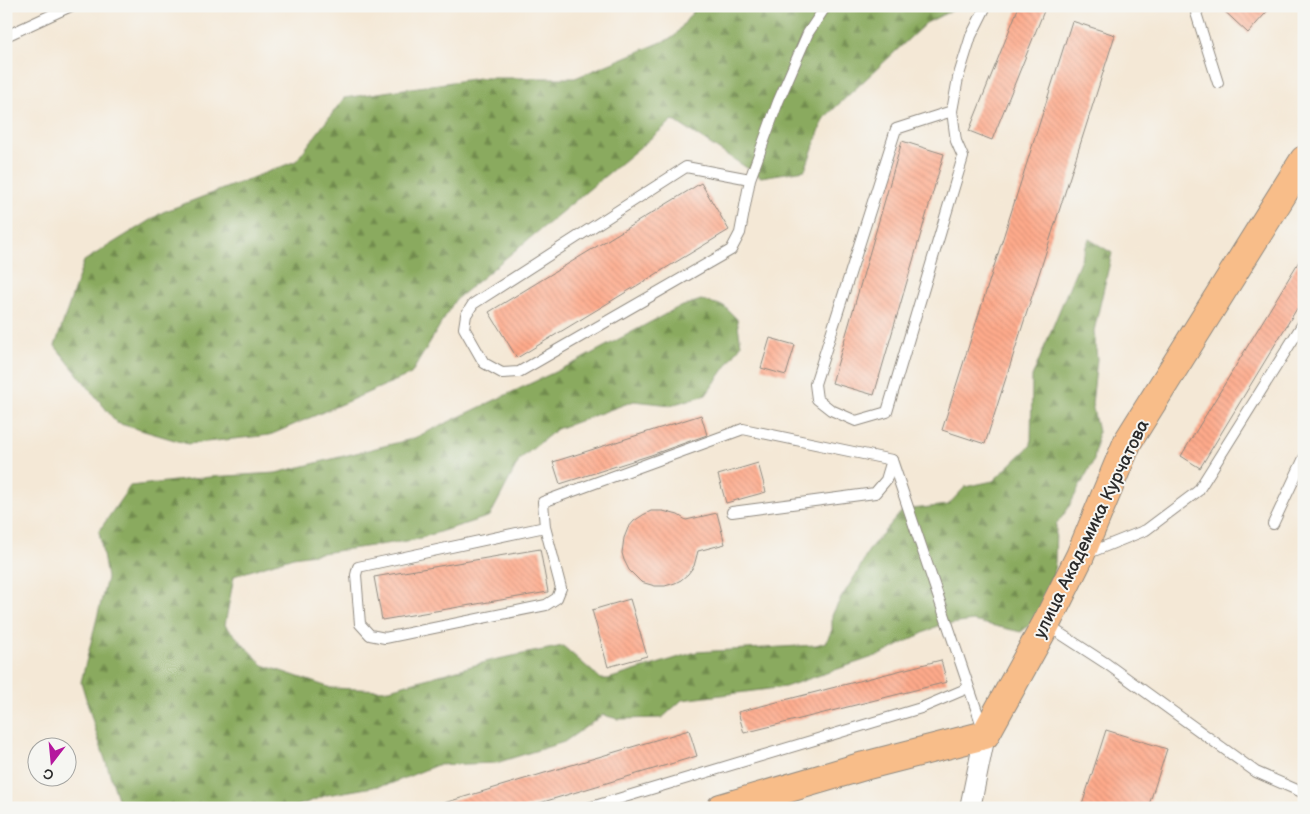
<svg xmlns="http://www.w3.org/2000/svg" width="1310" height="814" viewBox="0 0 1310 814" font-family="'Balsamiq Sans',sans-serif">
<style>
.forest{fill:url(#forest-firs);stroke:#5a6a44}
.building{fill:url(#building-back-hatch)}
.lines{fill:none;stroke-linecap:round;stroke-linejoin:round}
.lane-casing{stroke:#908a80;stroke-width:12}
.street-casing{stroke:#908a80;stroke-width:22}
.primary-casing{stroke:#908a80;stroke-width:30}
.lane{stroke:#fff;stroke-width:10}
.street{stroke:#fff;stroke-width:20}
.primary{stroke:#f8bd89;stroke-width:28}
.labels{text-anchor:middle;stroke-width:4;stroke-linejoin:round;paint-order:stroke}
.street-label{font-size:18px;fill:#2b2b2b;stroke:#f6f6f2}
</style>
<defs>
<pattern id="forest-firs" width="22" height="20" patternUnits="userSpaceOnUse" patternTransform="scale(1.25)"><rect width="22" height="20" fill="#8aaa5e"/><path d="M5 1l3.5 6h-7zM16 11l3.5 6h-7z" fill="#718b4e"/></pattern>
<pattern id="building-back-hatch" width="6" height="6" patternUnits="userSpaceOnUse" patternTransform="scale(1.25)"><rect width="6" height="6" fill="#feaa8b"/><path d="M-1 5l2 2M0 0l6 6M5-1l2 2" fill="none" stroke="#da9278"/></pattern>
</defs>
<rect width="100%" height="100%" fill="#f6f6f2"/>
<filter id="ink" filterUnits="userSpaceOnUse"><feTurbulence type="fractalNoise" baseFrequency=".02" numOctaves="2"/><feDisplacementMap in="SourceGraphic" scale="10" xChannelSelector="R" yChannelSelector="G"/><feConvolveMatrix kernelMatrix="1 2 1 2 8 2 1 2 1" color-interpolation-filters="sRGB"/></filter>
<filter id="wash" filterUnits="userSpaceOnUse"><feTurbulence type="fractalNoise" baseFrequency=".0096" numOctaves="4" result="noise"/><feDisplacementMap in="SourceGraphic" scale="20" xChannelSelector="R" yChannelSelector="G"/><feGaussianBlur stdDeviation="1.12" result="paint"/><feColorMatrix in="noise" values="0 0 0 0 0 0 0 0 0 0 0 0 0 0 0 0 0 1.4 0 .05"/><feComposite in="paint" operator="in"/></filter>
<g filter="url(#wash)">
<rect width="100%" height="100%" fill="#f4e8d6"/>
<!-- forest -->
<g class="forest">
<polygon points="697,6 961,6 926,23 824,118 805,170 761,177 673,120 455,300 411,374 270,435 188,444 117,423 55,346 84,261 163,212 296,161 344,98 479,78 575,78 674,37"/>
<polygon points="1089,239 1112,253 1094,331 1097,359 1092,404 1098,432 1094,460 1067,510 1056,525 1055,562 1052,586 1043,613 1021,632 973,621 937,626 882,654 785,687 682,700 662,718 618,719 603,715 564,742 496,763 437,765 390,784 327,795 292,808 121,808 97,735 81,682 107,578 99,531 130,486 210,477 276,473 412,439 574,363 677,308 701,300 724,306 737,319 741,345 706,395 671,405 634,401 557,429 520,459 490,516 414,540 293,557 234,576 225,625 263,665 331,688 386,690 493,660 563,646 601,679 608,679 696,652 816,645 826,642 832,630 832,615 841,598 857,573 870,548 903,510 948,505 965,487 993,481 1031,445 1032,377"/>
</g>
<g id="blocks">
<!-- building -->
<g class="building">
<polygon points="1019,6 1046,6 992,140 969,131"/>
<polygon points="1219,6 1272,6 1248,33"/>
<polygon points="1072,21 1115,35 985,444 942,430"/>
<polygon points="902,141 944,154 874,395 832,383"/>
<polygon points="701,183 729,230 517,358 489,312"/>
<polygon points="1304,253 1304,297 1200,468 1181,456"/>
<polygon points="770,338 795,345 786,375 761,368"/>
<polygon points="701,415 707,435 651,455 560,484 553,462"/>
<polygon points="758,463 766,492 726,503 718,475"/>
<polygon points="651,511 663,511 678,515 686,520 717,513 725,544 698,551 694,566 688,574 681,580 675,583 665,586 655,586 641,582 629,570 624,560 622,553 624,538 628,528 634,521 643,515"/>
<polygon points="540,549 548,592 382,620 374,577"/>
<polygon points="630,599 647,656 608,667 592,610"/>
<polygon points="941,660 947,682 744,733 738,712"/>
<polygon points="689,730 697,756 523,808 445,808 444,803"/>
<polygon points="1106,730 1167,749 1148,808 1081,808"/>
</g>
</g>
</g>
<g filter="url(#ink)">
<use href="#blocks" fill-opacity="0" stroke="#908a80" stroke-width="1"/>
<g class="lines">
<!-- lane casing -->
<g class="lane-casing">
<g id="lane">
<polyline points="1201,6 1196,13 1218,83"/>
<polyline points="6,36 71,6"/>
<polyline points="952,111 896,129 815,384 817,399 831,410 856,421 887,412 963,157 956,141 952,111 958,78 971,36 986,6"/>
<polyline points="750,179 686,167 473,304 466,315 464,328 484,363 502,373 519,372 731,250 740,233 750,179 778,102 808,33 826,6"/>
<polyline points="732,512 875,493 886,480 892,460"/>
<polyline points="1273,524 1304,458"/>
<polyline points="545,527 358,567 356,575 360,624 370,635 385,638 546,605 557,598 561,588 545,527 543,502 743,429 892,460 983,729"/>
<polyline points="1086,554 1146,530 1198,491 1304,322"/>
<polyline points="1047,625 1107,664 1256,772 1304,793"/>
<polyline points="588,808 921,708 968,688"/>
</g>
</g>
<!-- street casing -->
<g class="street-casing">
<polyline id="street" points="970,808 985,735"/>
</g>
<!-- primary casing -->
<g class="primary-casing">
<polyline id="primary" points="721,808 864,766 985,735 1046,624 1080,556 1128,441 1304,160"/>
</g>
<!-- lane -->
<use href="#lane" class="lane"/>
<!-- street -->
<use href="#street" class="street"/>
<!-- primary -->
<use href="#primary" class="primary"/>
</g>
</g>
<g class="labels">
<!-- street labels -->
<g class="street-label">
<text transform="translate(1091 529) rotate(-64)" y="6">улица Академика Курчатова</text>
</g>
</g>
<!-- margin -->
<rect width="1310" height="814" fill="none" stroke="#f6f6f2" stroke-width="25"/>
<!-- north arrow -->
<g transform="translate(52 762) rotate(196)"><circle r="24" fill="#f6f6f2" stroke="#a5a5a2"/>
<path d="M0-4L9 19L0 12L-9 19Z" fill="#b5179e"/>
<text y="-8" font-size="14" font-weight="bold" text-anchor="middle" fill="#2b2b2b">С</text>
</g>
</svg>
